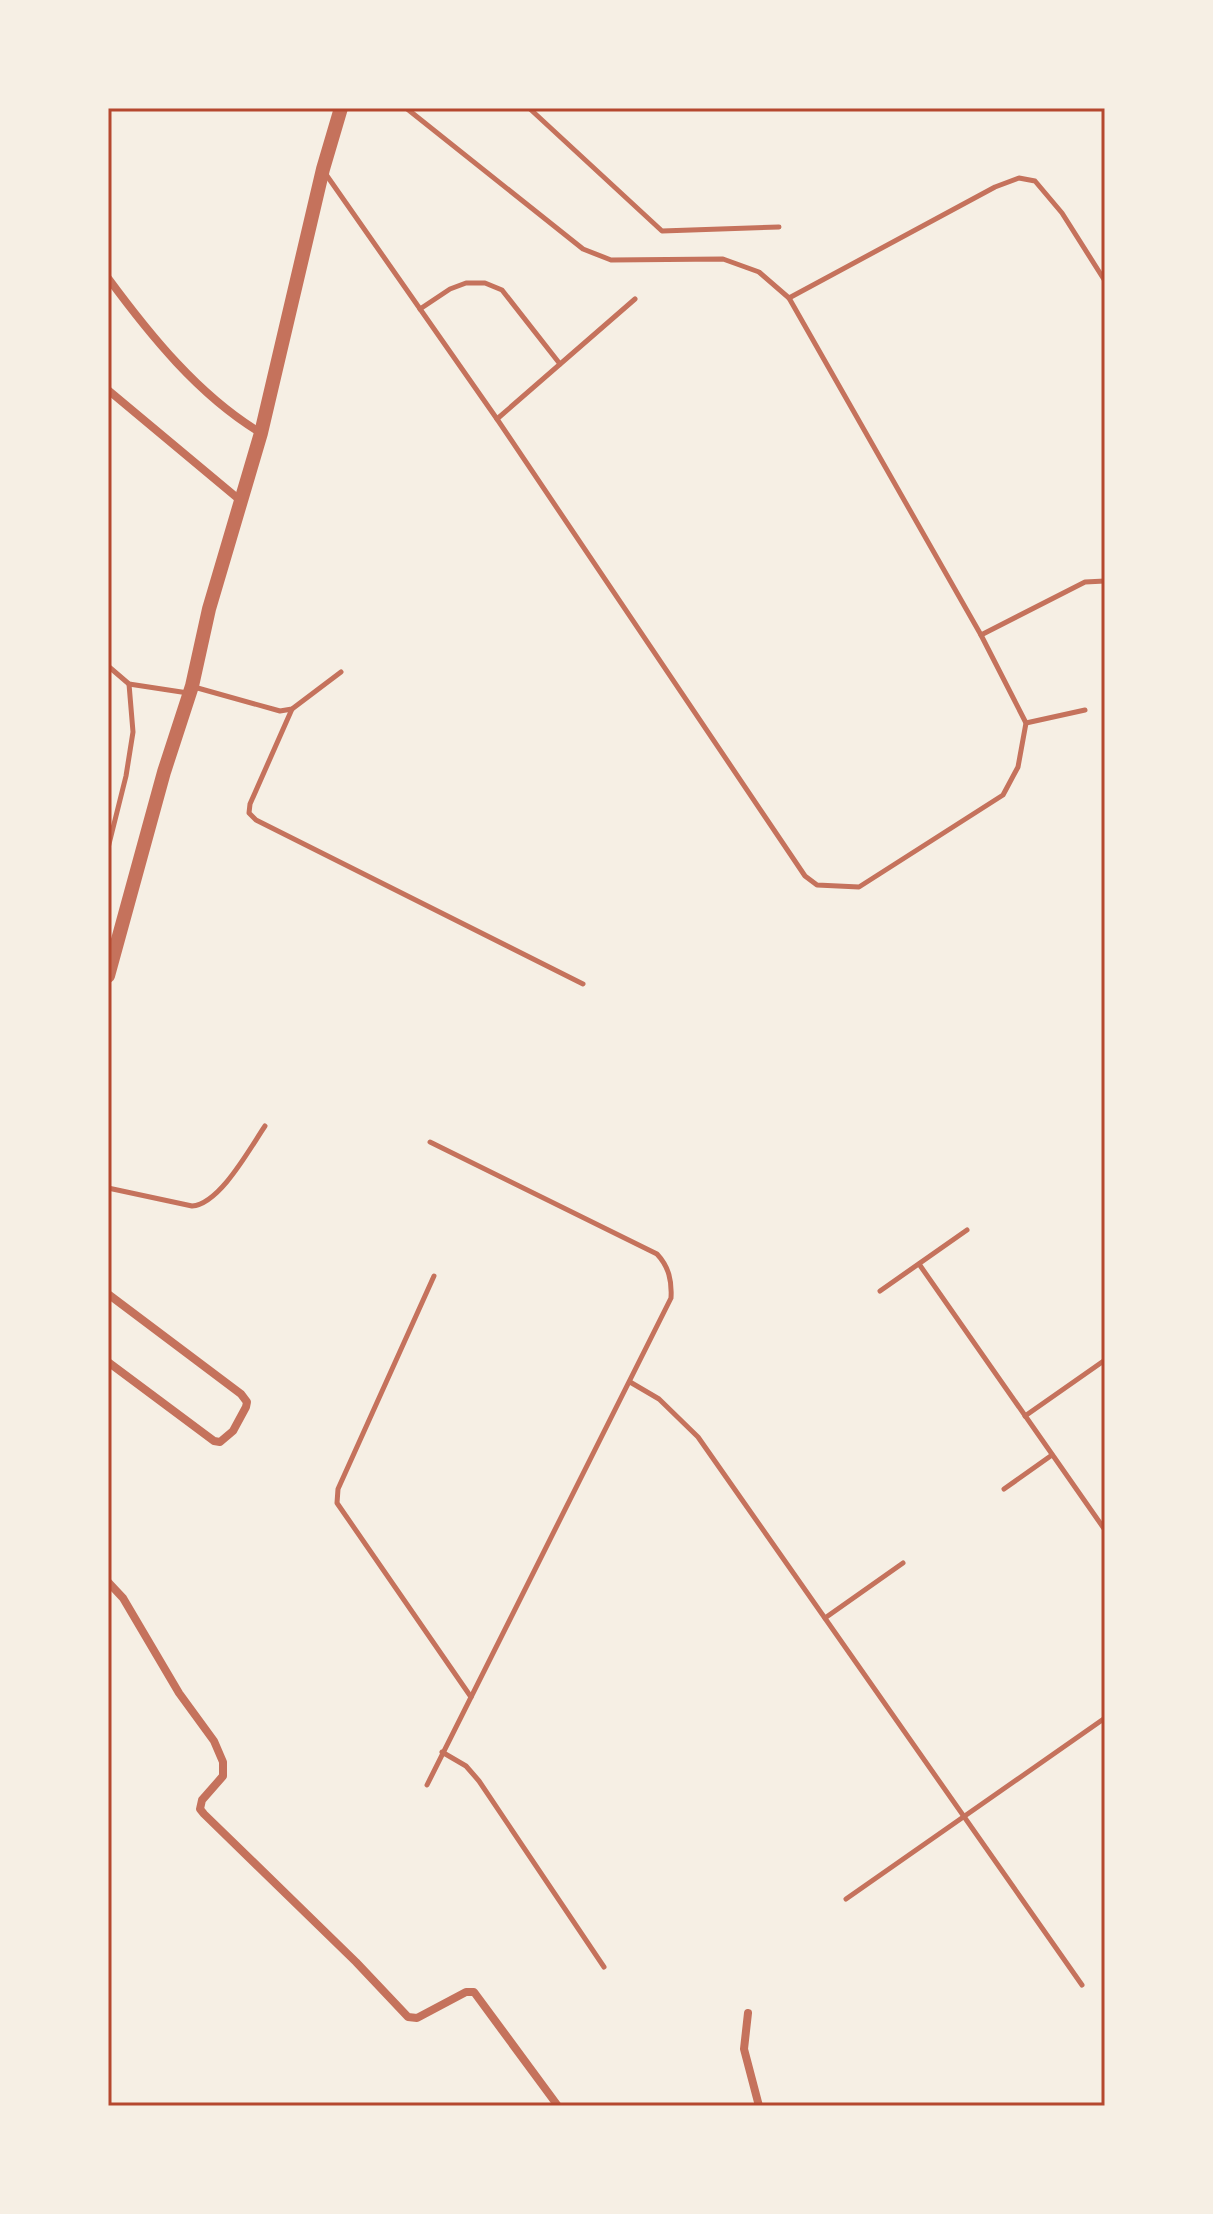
<svg xmlns="http://www.w3.org/2000/svg" width="1213" height="2214" viewBox="0 0 1213 2214" font-family="'Fira Sans Condensed',sans-serif">
<style>
.lines{fill:none;stroke-linecap:round;stroke-linejoin:round}
.service{stroke:#c5725c;stroke-width:5}
.minor{stroke:#c5725c;stroke-width:8}
.tertiary{stroke:#c5725c;stroke-width:14}
.neatline{fill:none;stroke:#b5482f;stroke-width:3}
</style>
<rect width="100%" height="100%" fill="#f6efe4"/>
<g class="lines">
<!-- service -->
<g class="service">
<polyline points="406,108 583,249 611,260 723,259 759,272 789,298 995,187 1019,178 1035,181 1062,213 1105,281"/>
<polyline points="529,108 662,231 779,227"/>
<polyline points="325,173 497,419 805,876 817,885 859,887 1003,795 1018,767 1026,723 981,635 789,298"/>
<polyline points="420,309 450,289 466,283 485,283 502,290 560,364"/>
<polyline points="497,419 635,299"/>
<polyline points="981,635 1085,582 1105,581"/>
<polyline points="108,666 129,684 188,693"/>
<polyline points="194,687 280,711 292,709 341,672"/>
<polyline points="292,709 250,804 249,813 256,820 583,984"/>
<polyline points="1026,723 1085,710"/>
<polyline points="108,848 126,776 133,732 129,684"/>
<path d="M108,1188L192,1206C220,1204 250,1148 265,1126"/>
<polyline points="919,1264 1105,1530"/>
<polyline points="434,1276 338,1489 337,1503 471,1697"/>
<polyline points="880,1291 967,1230"/>
<polyline points="630,1382 659,1399 698,1437 1082,1985"/>
<polyline points="1025,1416 1105,1360"/>
<polyline points="1004,1489 1052,1455"/>
<polyline points="825,1618 903,1563"/>
<polyline points="442,1752 466,1766 479,1781 604,1967"/>
<path d="M427,1785L671,1298C672,1281 669,1267 657,1254L430,1142"/>
<polyline points="846,1899 1105,1718"/>
</g>
<!-- minor -->
<g class="minor">
<path d="M108,278C150,335 199,396 261,433"/>
<polyline points="108,390 241,501"/>
<polyline points="108,1294 241,1394 247,1402 246,1407 233,1431 220,1442 214,1441 108,1362"/>
<polyline points="108,1582 123,1598 179,1693 214,1741 223,1762 223,1776 202,1800 200,1809 204,1814 356,1962 408,2017 417,2018 466,1992 474,1992 558,2106"/>
<polyline points="748,2013 744,2049 759,2106"/>
</g>
<!-- tertiary -->
<polyline class="tertiary" points="108,976 164,772 192,686 209,609 261,433 323,169 341,108"/>
</g>
<!-- border -->
<rect width="1213" height="2214" fill="none" stroke="#f6efe4" stroke-width="220"/>
<rect x="110" y="110" width="993" height="1994" class="neatline"/>
</svg>
